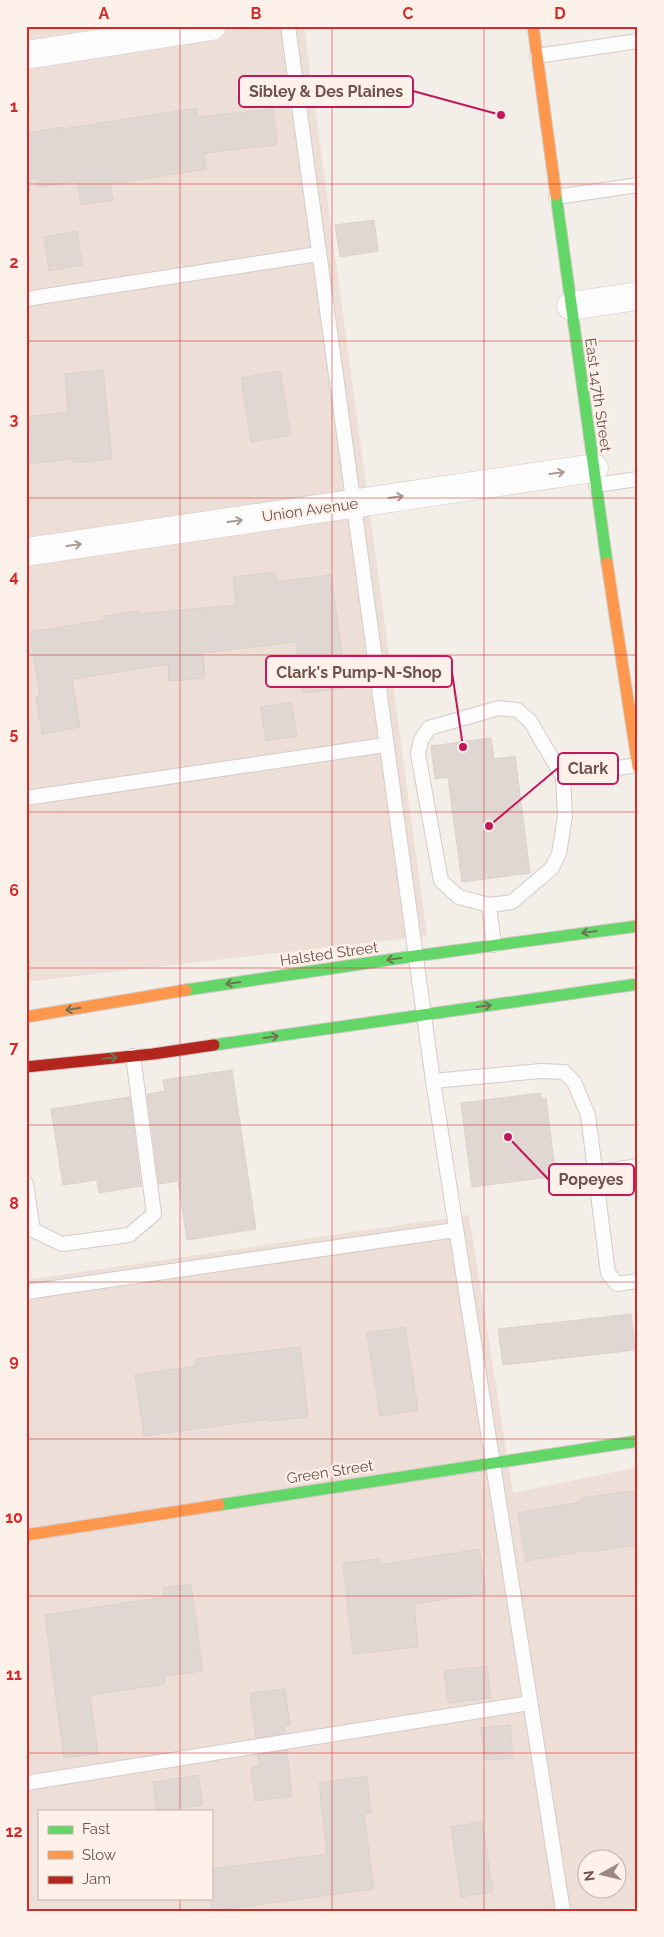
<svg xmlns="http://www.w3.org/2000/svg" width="664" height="1937" viewBox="0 0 664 1937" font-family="Raleway,sans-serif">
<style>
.residential{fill:#eddfd7;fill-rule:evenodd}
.building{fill:#e0d6d2;stroke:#dcd0cc}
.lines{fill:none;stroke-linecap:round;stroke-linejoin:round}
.lane-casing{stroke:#d3cbc7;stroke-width:16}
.street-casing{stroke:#d3cbc7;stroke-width:29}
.fast-casing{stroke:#d3c9c6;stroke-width:13}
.slow-casing{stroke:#d3c9c6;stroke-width:13}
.jam-casing{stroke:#d3c9c6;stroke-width:13}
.lane{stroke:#fdfcfc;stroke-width:14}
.street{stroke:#fdfcfc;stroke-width:28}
.fast{stroke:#63d668;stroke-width:11}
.slow{stroke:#ff974d;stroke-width:11}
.jam{stroke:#b3261e;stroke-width:11}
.oneway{stroke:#a89693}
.oneway2{stroke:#6c7354}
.grid{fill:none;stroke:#d62828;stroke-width:1;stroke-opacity:0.55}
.labels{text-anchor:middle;stroke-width:4.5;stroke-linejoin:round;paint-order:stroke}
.street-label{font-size:15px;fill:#6f524d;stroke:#fdf1ea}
.leader{fill:none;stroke:#c2185b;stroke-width:2}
.callout-dot{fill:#c2185b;stroke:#fdf1ea;stroke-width:2}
.callout{fill:#fdf1ea;stroke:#c2185b;stroke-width:2}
.callout-label{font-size:16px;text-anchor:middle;font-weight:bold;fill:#6f524d}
.neatline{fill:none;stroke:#d62828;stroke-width:2}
.grid-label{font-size:16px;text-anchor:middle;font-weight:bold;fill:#d62828}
</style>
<rect width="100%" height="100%" fill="#f4eee9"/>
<!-- residential -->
<g class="residential">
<polygon points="26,26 304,26 427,936 26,982"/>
<path d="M469,1215L513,1493L638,1467V1911H26V1280ZM39,1811H211V1898H39ZM586,1860H616V1890H586Z"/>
</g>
<!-- building -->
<g class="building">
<polygon points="197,108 198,117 273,109 277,145 204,153 206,169 110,184 113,200 81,205 77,181 38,187 36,178 26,180 26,133 62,127 62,129"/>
<polygon points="374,220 378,251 340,257 335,225"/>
<polygon points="77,231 82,265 49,271 44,237"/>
<polygon points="103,370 112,459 74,463 73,459 26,464 26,417 68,412 65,374"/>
<polygon points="280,371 291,435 251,442 241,378"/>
<polygon points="275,572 276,582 331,575 347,688 303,693 296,642 203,653 205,678 169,681 168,664 72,679 80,727 42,734 36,697 40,696 30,632 104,620 104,616 138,611 138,614 236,605 233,577"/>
<polygon points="291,702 297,736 266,741 260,707"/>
<polygon points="491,738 494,759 515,756 530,873 462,882 448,777 435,779 431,746"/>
<polygon points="232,1070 256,1229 187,1240 178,1181 159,1184 147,1094 165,1091 163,1080"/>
<polygon points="540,1093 541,1099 546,1098 555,1170 549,1171 550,1177 472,1187 461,1103"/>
<polygon points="130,1097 141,1186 99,1193 97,1180 63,1185 51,1109"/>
<polygon points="631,1314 635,1350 503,1365 498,1329"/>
<polygon points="405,1327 418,1410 380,1416 367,1333"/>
<polygon points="300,1347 308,1417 269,1421 269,1419 144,1436 135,1375 196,1366 195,1359"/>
<polygon points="638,1490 638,1545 590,1552 589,1550 526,1561 518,1513 581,1502 581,1498"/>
<polygon points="479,1549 486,1593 414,1604 418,1647 353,1654 343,1563 379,1559 380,1565"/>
<polygon points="191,1584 203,1671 164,1676 165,1684 90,1695 98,1754 64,1758 45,1615 164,1597 163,1588"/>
<polygon points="487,1666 491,1698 448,1703 444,1671"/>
<polygon points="285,1689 290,1725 284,1726 285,1733 256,1738 250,1693"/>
<polygon points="510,1725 513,1758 485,1760 481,1728"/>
<polygon points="287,1750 292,1796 255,1801 251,1767 260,1766 258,1755"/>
<polygon points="198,1775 203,1805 157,1811 153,1782"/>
<polygon points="367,1776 371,1813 364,1814 374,1889 211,1911 211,1869 327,1854 319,1783"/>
<polygon points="482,1822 493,1892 461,1897 451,1827"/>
</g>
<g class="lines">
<!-- lane casing -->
<g class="lane-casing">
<g id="lane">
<polyline points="288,26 433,1081 563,1911"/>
<polyline points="537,56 638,41"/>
<polyline points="556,197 638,185"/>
<polyline points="26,299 318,254"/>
<polyline points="596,485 638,479"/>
<polyline points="26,798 385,745"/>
<polyline points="489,905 459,897 441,881 418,754 421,740 429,728 499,708 517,710 530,721 563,777 637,765"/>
<polyline points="494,945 489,905 512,902 552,868 559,854 565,816 563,777"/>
<polyline points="433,1081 541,1071 564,1072 574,1082 588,1115 608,1273 617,1284 638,1281"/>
<polyline points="595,1173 638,1166"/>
<polyline points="26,1184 33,1230 62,1244 129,1235 154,1214 133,1056"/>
<polyline points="26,1292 455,1230"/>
<polyline points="26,1783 530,1703"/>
</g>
</g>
<!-- street casing -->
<g class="street-casing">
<g id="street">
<polyline points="26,55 212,26"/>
<polyline points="571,306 638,296"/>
<polyline points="26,552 594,468"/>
</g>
</g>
<!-- fast casing -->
<g class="fast-casing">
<g id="fast">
<polyline points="556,195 607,563"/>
<polyline points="186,990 408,957 638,926"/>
<polyline points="214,1045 638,984"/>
<polyline points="219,1505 638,1441"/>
</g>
</g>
<!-- slow casing -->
<g class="slow-casing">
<g id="slow">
<polyline points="533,26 556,195"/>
<polyline points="607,563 638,767"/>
<polyline points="26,1017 186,990"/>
<polyline points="26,1535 219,1505"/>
</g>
</g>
<!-- jam casing -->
<g class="jam-casing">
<polyline id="jam" points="26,1067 153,1054 214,1045"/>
</g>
<!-- lane -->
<use href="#lane" class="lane"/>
<!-- street -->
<use href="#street" class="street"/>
<!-- fast -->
<use href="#fast" class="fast"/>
<!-- slow -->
<use href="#slow" class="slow"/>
<!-- jam -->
<use href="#jam" class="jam"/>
</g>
<!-- one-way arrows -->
<defs><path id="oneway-shaft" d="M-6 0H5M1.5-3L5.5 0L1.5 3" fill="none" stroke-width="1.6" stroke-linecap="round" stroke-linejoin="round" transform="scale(1.25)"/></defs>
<g class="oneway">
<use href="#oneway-shaft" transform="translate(557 473) rotate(-8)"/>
<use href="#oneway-shaft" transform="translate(396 497) rotate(-8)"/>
<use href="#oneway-shaft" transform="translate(235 521) rotate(-8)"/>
<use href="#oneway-shaft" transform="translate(74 545) rotate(-8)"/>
</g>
<g class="oneway2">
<use href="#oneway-shaft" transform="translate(589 932) rotate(172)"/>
<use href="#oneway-shaft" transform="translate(394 959) rotate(172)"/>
<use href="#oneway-shaft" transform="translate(233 983) rotate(172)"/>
<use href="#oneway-shaft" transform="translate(484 1006) rotate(-8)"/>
<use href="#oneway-shaft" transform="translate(73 1009) rotate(170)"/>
<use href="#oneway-shaft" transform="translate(271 1037) rotate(-8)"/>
<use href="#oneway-shaft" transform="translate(110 1058) rotate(-6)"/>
</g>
<!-- grid -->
<path class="grid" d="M180,26V1811M332,26V1911M484,26V1911M26,184H638M26,341H638M26,498H638M26,655H638M26,812H638M26,968H638M26,1125H638M26,1282H638M26,1439H638M26,1596H638M26,1753H638M180,1898V1911"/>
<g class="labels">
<!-- street labels -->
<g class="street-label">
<text transform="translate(598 395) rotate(82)" y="5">East 147th Street</text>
<text transform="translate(310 510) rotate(-8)" y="5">Union Avenue</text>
<text transform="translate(329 954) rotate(-8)" y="5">Halsted Street</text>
<text transform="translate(330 1472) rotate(-9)" y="5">Green Street</text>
</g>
</g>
<!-- callouts -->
<path class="leader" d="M501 115L413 91M463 747L452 672M489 826L558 768M508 1137L549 1180"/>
<g class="callout-dot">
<circle cx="501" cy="115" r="5"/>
<circle cx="463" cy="747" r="5"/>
<circle cx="489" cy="826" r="5"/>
<circle cx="508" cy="1137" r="5"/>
</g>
<g class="callout">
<rect x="239" y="76" width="174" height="31" rx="5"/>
<rect x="266" y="656" width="186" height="31" rx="5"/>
<rect x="558" y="753" width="60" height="31" rx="5"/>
<rect x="549" y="1164" width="85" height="31" rx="5"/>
</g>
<g class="callout-label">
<text x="326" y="97">Sibley &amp; Des Plaines</text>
<text x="359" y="678">Clark's Pump-N-Shop</text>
<text x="588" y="774">Clark</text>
<text x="591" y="1185">Popeyes</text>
</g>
<!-- border -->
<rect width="664" height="1937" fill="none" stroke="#fdf1ea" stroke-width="55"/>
<!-- legend -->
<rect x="38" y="1810" width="175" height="90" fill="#fdf1ea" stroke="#c4b1ab"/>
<rect x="48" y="1826" width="25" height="8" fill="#63d668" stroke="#c4b1ab"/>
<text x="82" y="1834" font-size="15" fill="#6f524d">Fast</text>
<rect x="48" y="1851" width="25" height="8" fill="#ff974d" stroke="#c4b1ab"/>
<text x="82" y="1860" font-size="15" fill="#6f524d">Slow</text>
<rect x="48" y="1876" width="25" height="8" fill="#b3261e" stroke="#c4b1ab"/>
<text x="82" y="1884" font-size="15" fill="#6f524d">Jam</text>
<!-- north arrow -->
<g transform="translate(602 1874) rotate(262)"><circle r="24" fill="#fdf1ea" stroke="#c4b1ab"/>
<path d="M0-4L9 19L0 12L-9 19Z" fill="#9e8984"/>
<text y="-8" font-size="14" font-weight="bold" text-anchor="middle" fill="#6f524d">N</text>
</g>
<rect x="28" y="28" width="608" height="1882" class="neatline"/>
<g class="grid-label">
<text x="104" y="19">A</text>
<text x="256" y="19">B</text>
<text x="408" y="19">C</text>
<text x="560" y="19">D</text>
<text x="14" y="112">1</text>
<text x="14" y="268">2</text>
<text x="14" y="425">3</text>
<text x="14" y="582">4</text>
<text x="14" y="739">5</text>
<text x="14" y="896">6</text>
<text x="14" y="1053">7</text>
<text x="14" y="1209">8</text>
<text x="14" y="1366">9</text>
<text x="14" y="1523">10</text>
<text x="14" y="1680">11</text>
<text x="14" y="1837">12</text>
</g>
</svg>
